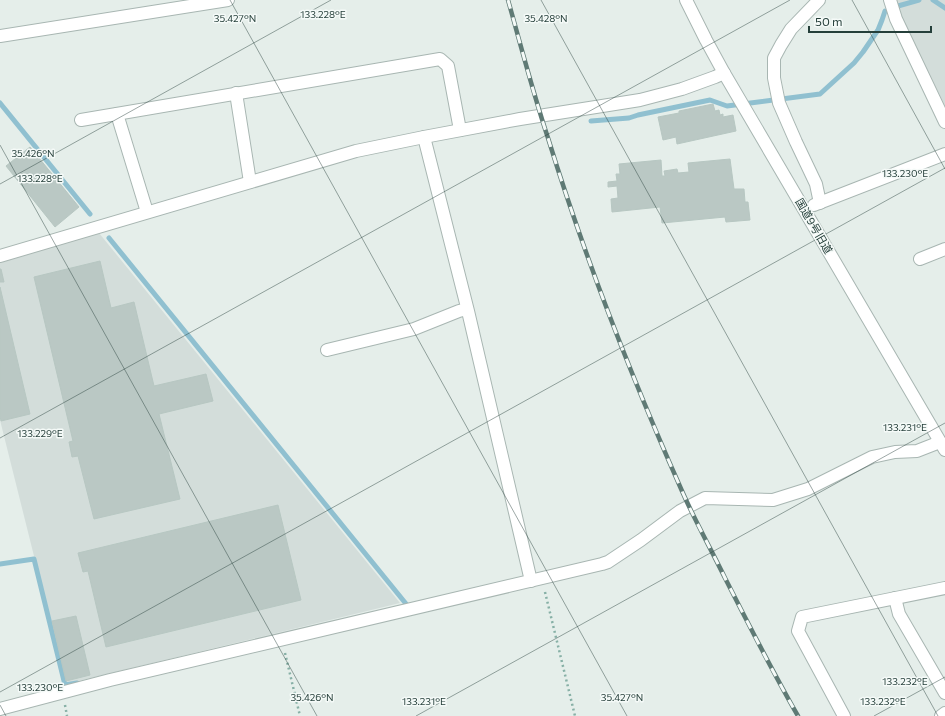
<svg xmlns="http://www.w3.org/2000/svg" width="945" height="716" viewBox="0 0 945 716" font-family="Commissioner,'Noto Sans JP',sans-serif">
<style>
.built{fill:#d3ddda}
.lines{fill:none;stroke-linecap:round;stroke-linejoin:round}
.stream{stroke:#90c0d0;stroke-width:5}
.building{fill:#bac8c4;stroke:#b7c7c2}
.minor-casing{stroke:#a8b6b2;stroke-width:14}
.tertiary-casing{stroke:#a8b6b2;stroke-width:14}
.path{stroke:#87b0a6;stroke-width:2.5;stroke-dasharray:2 3;stroke-linecap:butt}
.minor{stroke:#fff;stroke-width:12}
.tertiary{stroke:#fff;stroke-width:12}
.rail-casing{stroke:#5f7a75;stroke-width:4.5}
.rail{stroke:#f5faf8;stroke-width:3;stroke-dasharray:9;stroke-linecap:butt}
.ticks{fill:none;stroke:#253f3a;stroke-width:1;stroke-opacity:0.45}
.labels{text-anchor:middle;stroke-width:3;stroke-linejoin:round;paint-order:stroke}
.street-label{font-size:11px;fill:#253f3a;stroke:#f5faf8}
.ticks-label{font-size:10px;text-anchor:middle;fill:#253f3a;stroke:#f5faf8;stroke-width:3;stroke-linejoin:round;paint-order:stroke}
</style>
<rect width="100%" height="100%" fill="#e5eeea"/>
<!-- built -->
<g class="built">
<polygon points="895,0 945,0 945,106 898,10"/>
<polygon points="99,233 400,603 66,684 0,420 0,263"/>
</g>
<g class="lines">
<!-- stream -->
<g class="stream">
<polyline points="933,0 945,8"/>
<polyline points="898,6 919,0"/>
<polyline points="0,103 90,214"/>
<polyline points="591,121 629,118 638,115 710,100 727,106 820,94 854,63 863,52 878,30 882,20 885,11"/>
<polyline points="109,238 407,605"/>
<polyline points="0,564 34,559 65,685 77,683"/>
</g>
</g>
<!-- building -->
<g class="building">
<polygon points="713,104 715,111 719,110 720,115 723,114 723,117 733,115 736,131 677,144 676,137 663,140 658,117 679,113 679,111"/>
<polygon points="30,147 79,207 55,227 6,166"/>
<polygon points="730,159 734,189 744,189 745,202 748,202 750,220 726,222 725,217 662,223 660,207 612,212 611,199 618,198 617,186 608,187 608,182 617,181 616,174 620,174 619,164 661,160 662,176 665,176 664,171 677,169 678,173 689,172 688,163"/>
<polygon points="100,261 111,308 134,302 154,386 206,374 213,401 159,414 180,499 94,519 78,456 72,457 69,442 73,441 34,277"/>
<polygon points="0,269 1,269 4,282 0,282"/>
<polygon points="0,287 30,414 1,421 0,416"/>
<polygon points="278,505 301,600 106,647 88,571 83,572 78,553"/>
<polygon points="76,616 90,675 66,681 52,621"/>
</g>
<g class="lines">
<!-- minor casing -->
<g class="minor-casing">
<g id="minor">
<polyline points="686,0 706,40 724,73 945,450"/>
<polyline points="819,0 791,29 781,45 774,58 774,78 779,103 796,142 816,184 820,203"/>
<polyline points="890,0 896,19 945,122"/>
<polyline points="0,36 228,0"/>
<polyline points="236,93 250,182"/>
<polyline points="117,114 147,212"/>
<polyline points="81,120 440,59 448,66 460,130"/>
<polyline points="424,137 468,311 531,581"/>
<polyline points="814,205 945,154"/>
<polyline points="920,259 945,249"/>
<polyline points="327,350 414,329 459,311 467,309"/>
<polyline points="895,598 899,614 945,693"/>
<polyline points="0,709 110,680 602,564 608,562 641,540 680,511 705,498 773,500 808,489 872,457 895,452 917,451 940,442"/>
<polyline points="844,716 798,631 802,617 945,588"/>
<polyline points="941,716 945,713"/>
</g>
</g>
<!-- tertiary casing -->
<g class="tertiary-casing">
<polyline id="tertiary" points="0,256 356,151 424,137 520,119 640,100 682,89 715,77 724,73"/>
</g>
<!-- path -->
<g class="path">
<polyline points="545,592 575,716"/>
<polyline points="285,653 300,716"/>
<polyline points="65,705 67,716"/>
</g>
<!-- minor -->
<use href="#minor" class="minor"/>
<!-- tertiary -->
<use href="#tertiary" class="tertiary"/>
<!-- rail casing -->
<g class="rail-casing">
<path id="rail" d="M508,0C521,46 533,93 548,138C585,258 631,376 682,491C695,521 711,549 725,578C749,625 772,671 798,716"/>
</g>
<!-- rail -->
<use href="#rail" class="rail"/>
</g>
<!-- ticks -->
<path class="ticks" d="M230,0L627,716M541,0L938,716M852,0L945,169M0,145L317,716M0,184L331,0M0,438L790,0M0,692L945,168M0,705L6,716M416,716L945,423M874,716L945,677"/>
<g class="labels">
<!-- street labels -->
<g class="street-label">
<text transform="translate(814 226) rotate(60)" y="4">国道9号旧道</text>
</g>
</g>
<g class="ticks-label">
<text x="323" y="18">133.228°E</text>
<text x="235" y="22">35.427°N</text>
<text x="546" y="22">35.428°N</text>
<text x="33" y="157">35.426°N</text>
<text x="905" y="177">133.230°E</text>
<text x="40" y="182">133.228°E</text>
<text x="905" y="431">133.231°E</text>
<text x="40" y="437">133.229°E</text>
<text x="905" y="685">133.232°E</text>
<text x="40" y="691">133.230°E</text>
<text x="312" y="701">35.426°N</text>
<text x="622" y="701">35.427°N</text>
<text x="424" y="705">133.231°E</text>
<text x="883" y="705">133.232°E</text>
</g>
<!-- scale -->
<path d="M809 26v6h122v-6" fill="none" stroke="#253f3a" stroke-width="2"/>
<text x="815" y="26" font-size="12" fill="#253f3a" stroke="#f5faf8" stroke-width="3" paint-order="stroke">50 m</text>
</svg>
